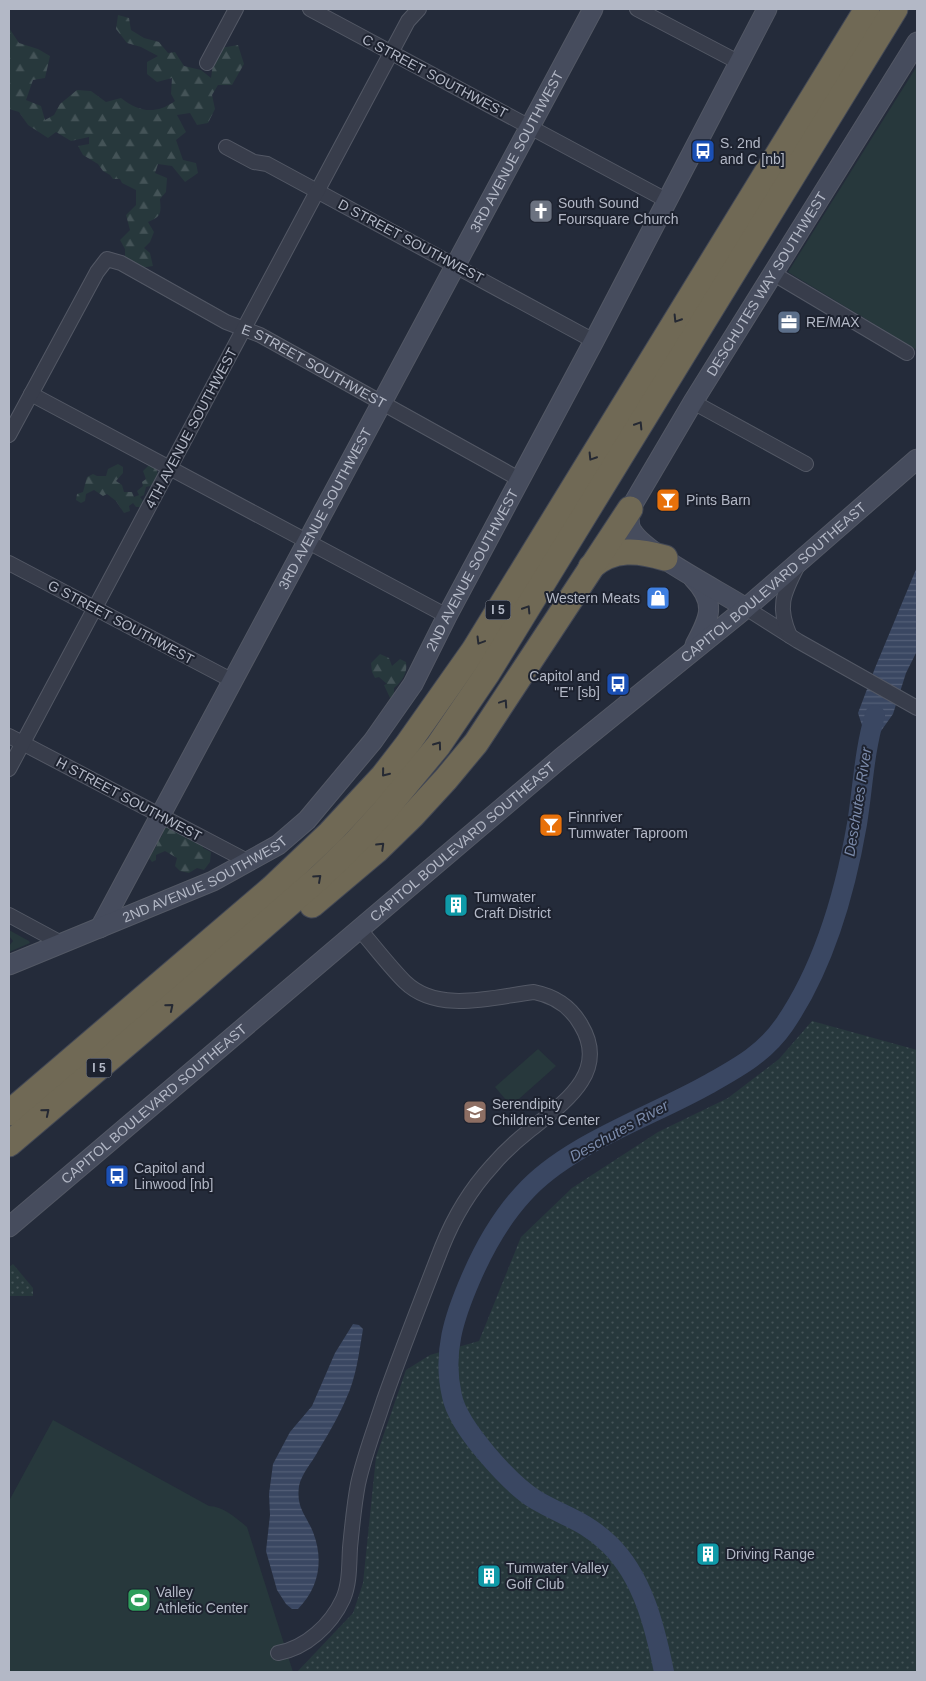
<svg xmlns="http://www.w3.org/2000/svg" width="926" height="1681" viewBox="0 0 926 1681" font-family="Helvetica,sans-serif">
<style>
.grass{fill:url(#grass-dots)}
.forest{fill:url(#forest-firs)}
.green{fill:#27383c}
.water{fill:url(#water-rules)}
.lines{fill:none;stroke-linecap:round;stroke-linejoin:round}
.river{stroke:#3a4762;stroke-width:20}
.street-casing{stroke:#535865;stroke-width:16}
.secondary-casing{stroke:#535865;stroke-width:21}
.highway-casing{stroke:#434855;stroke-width:27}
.street{stroke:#383d4b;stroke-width:14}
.secondary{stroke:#464c5d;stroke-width:19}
.highway{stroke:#706955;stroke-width:25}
.oneway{stroke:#252933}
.labels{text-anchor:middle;stroke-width:4;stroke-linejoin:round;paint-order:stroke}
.shield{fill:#1d222f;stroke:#868b99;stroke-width:1}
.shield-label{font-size:12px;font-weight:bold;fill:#b3b8c6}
.street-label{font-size:14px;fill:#b3b8c6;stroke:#1d222f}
.poi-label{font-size:14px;fill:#b3b8c6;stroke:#1d222f;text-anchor:start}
.water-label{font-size:15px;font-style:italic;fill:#7c8cac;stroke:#1d222f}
</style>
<defs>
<pattern id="grass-dots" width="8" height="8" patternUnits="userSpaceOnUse" patternTransform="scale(1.25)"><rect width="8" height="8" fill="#27383c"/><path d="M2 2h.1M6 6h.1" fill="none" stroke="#445357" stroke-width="1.8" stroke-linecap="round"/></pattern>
<pattern id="forest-firs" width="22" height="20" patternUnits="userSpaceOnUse" patternTransform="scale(1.25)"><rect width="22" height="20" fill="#27383c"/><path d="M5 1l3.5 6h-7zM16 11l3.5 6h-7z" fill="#445357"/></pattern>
<pattern id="water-rules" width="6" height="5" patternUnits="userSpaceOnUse" patternTransform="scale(1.25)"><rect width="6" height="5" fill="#3a4762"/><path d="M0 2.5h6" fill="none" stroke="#545f77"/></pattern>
</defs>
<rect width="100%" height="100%" fill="#242b3a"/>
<!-- grass -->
<g class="grass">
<polygon points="812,1021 917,1050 917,1672 297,1672 353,1613 363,1583 376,1457 406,1370 430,1355 479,1341 521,1237 572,1188 658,1132 728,1098 779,1059"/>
<polygon points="13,1264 33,1288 33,1296 9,1296 9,1267"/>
</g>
<!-- forest -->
<g class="forest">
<path d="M118,15L129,18L131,30L144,38L159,42L168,53L175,52L184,66L201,70L211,78L213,64L220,48L238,45L244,64L232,85H218L212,95L215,109L208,123L197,125L190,113L177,115L186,132L176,140L183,160L196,163L198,173L185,182L172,166L158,164L155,173L167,178L166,192L160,199C161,212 162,217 148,222L154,232L150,242L144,248L150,253L153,266L140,268L138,263L125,261V249L120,240L130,230L126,215L136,205V190L122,183L120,179H113L110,175L103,171L98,164L83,155L78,146L89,144V137L71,141L56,132L48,138L28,125L19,112L9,109V28L19,43L38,49L50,56L45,78L33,80L26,100L41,106L45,120L54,115L60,104L77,90L91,91L106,102L121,98C139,112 155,115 175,101L171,94L172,78L157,82L147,74V62L158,56L141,47L127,43L116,29Z"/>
<polygon points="118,464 123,467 123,473 116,481 122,485 124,492 132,492 134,497 139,495 137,491 143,486 142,482 146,479 143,471 149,465 156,467 158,475 154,485 146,487 144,495 140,497 144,502 142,507 136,507 133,503 129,506 130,511 124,513 116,501 107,494 103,496 94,490 86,494 85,501 81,503 76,500 77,494 83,492 87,477 93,474 97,476 106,476 108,469"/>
<path d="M380,654L389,658L392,666L400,659L406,662C408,672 402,682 394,688V694L390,698L384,685L387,684L379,677L375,678L372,672L371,663Z"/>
<polygon points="164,827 170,827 202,840 203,848 211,852 210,862 204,870 197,868 189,873 180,871 175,866 177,858 165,851 156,855 156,860 152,862 149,858 157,845 156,842 162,836"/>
</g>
<!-- green -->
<g class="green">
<polygon points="917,66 917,350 788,272"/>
<polygon points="9,930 29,941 30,943 9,952 9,946 13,941 9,936"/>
<polygon points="538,1049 556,1066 511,1106 495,1087"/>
<path d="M53,1420L209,1506C223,1506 236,1518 247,1527L293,1672H9V1501Z"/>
</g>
<!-- water -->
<g class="water">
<polygon points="917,567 917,651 906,673 893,714 881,731 867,741 858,713 875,668"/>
<path d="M353,1324L359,1325L363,1329C359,1353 356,1378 346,1399C338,1418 327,1436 317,1453C311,1464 302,1473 299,1486C296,1508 306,1515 313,1532C324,1560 319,1588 298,1609H292L286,1604L277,1590L266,1551L270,1515L269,1494L273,1464L290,1432L312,1406L335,1353Z"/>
</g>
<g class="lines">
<!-- river -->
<path class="river" d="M664,1672C655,1627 643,1577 609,1544C584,1520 563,1516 536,1500C510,1484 458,1427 452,1396C442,1353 454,1317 471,1278C484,1248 501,1218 523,1194C566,1145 650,1117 707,1085C737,1068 764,1054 784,1025C824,967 845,893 857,824C863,787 864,751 875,715"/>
<!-- street casing -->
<g class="street-casing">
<g id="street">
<polyline points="310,9 666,200"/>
<polyline points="637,9 738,62"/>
<polyline points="207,63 236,9"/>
<polyline points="226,147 254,162 267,164 594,341"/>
<polyline points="774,274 907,353"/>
<polyline points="31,394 447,616"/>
<polyline points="693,402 806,464"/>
<path id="s1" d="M9,435L97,272L107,259L121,263L226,322L260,335L519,479"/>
<polyline points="9,563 233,681"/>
<polyline points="746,608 798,641 917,708"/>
<path d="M790,636C777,607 783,594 797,567"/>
<polyline points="9,736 249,862"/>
<polyline points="9,769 408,21 419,9"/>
<polyline points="9,915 61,943"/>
<path d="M278,1653C306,1648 331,1625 343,1599C350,1583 349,1564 350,1548C352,1527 354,1505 358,1484C364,1456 375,1428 384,1400C402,1349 422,1298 442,1247C454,1217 470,1190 492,1166C503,1153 516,1141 530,1130C562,1104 610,1073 581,1025C571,1007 554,996 534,992C493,997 438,1014 405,982C389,966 375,947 360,930"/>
</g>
</g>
<!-- secondary casing -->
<g class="secondary-casing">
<g id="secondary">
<path d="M693,578C717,603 710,617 695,645"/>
<path id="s2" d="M746,608C720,591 646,554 632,531C628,525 629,516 630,509L693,402L917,42"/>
<path id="s3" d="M100,928L593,9"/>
<path id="s4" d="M9,965L213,881L278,845L307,820L373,741L413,684L447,616L594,341L767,9"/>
<path id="s5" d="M9,1227L561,758L746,608L917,459"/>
</g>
</g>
<!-- highway casing -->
<g class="highway-casing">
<g id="highway">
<path d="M591,567C613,547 639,550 665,558"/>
<polyline points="312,905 376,851 412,816 446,779 476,743 630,509"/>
<polyline points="9,1113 272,888 330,833 383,776 407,745 474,650 867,9"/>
<polyline points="9,1144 189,991 321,876 355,843 385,810 438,746 487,674 895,9"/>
</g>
</g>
<!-- street -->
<use href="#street" class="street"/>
<!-- secondary -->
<use href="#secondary" class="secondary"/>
<!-- highway -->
<use href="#highway" class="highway"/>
</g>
<!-- one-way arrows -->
<defs><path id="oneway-chevron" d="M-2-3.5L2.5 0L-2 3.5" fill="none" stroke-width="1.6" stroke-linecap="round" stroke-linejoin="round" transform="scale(1.25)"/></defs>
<g class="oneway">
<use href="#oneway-chevron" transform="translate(677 319) rotate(122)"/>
<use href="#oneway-chevron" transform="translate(639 425) rotate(-58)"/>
<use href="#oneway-chevron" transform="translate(592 457) rotate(122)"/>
<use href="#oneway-chevron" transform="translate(527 609) rotate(-58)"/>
<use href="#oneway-chevron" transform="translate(480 641) rotate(121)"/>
<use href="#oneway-chevron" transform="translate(504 703) rotate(-56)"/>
<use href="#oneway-chevron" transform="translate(438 745) rotate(-54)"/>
<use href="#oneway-chevron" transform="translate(385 773) rotate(129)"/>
<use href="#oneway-chevron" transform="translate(381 846) rotate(-44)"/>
<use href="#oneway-chevron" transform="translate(318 878) rotate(-42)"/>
<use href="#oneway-chevron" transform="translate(170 1007) rotate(-40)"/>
<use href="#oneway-chevron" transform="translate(46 1112) rotate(-40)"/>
</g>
<!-- icons -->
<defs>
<g id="bus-square" transform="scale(1.25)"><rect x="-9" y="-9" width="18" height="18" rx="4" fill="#1a4fb4" stroke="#1d222f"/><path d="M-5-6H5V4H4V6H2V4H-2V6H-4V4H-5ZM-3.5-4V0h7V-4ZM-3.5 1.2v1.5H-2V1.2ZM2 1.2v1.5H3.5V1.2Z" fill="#fff"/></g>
<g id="church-square" transform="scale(1.25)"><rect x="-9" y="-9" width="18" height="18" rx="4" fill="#6b7280" stroke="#1d222f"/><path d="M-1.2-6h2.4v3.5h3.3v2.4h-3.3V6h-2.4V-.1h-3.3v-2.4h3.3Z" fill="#fff"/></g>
<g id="office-square" transform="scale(1.25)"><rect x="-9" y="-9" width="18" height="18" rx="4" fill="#5c6f8a" stroke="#1d222f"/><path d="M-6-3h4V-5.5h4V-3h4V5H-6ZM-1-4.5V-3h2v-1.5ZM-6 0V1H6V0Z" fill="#fff"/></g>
<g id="bar-square" transform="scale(1.25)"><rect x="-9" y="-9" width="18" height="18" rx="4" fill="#e8710a" stroke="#1d222f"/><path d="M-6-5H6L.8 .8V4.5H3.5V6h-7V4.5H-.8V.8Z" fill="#fff"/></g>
<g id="shop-square" transform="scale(1.25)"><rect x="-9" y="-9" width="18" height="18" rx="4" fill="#3f7fe0" stroke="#1d222f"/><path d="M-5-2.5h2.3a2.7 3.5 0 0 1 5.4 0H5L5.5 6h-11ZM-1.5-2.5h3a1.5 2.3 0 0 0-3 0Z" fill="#fff"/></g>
<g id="building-square" transform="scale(1.25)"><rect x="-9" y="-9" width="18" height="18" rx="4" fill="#0f9aa8" stroke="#1d222f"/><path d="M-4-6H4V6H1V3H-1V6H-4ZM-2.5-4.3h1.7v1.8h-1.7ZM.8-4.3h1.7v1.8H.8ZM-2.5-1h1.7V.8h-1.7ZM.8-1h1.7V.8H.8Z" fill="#fff"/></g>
<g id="school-square" transform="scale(1.25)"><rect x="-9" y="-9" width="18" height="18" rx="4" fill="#8d6e63" stroke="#1d222f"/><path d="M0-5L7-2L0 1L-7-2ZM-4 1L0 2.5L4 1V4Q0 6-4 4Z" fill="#fff"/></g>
<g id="stadium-square" transform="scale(1.25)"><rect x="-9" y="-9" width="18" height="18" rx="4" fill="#2e9e5b" stroke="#1d222f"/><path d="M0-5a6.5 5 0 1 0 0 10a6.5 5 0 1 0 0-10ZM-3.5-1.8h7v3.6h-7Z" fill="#fff"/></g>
</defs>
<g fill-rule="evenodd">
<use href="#bus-square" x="703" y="151"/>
<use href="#church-square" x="541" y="211"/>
<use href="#office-square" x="789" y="322"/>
<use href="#bar-square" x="668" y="500"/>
<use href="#shop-square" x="658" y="598"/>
<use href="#bus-square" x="618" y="684"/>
<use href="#bar-square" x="551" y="825"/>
<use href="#building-square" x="456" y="905"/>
<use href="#school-square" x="475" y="1112"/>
<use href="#bus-square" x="117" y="1176"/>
<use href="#building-square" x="708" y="1554"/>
<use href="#building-square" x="489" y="1576"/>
<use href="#stadium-square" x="139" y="1600"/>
</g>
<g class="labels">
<!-- shield labels -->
<g class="shield">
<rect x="485.5" y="600.5" width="25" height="19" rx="4"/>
<rect x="86.5" y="1058.5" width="25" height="19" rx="4"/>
</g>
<g class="shield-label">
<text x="498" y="614">I 5</text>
<text x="99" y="1072">I 5</text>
</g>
<!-- street labels -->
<g class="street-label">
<text transform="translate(435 76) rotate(28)" y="5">C STREET SOUTHWEST</text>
<text dy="5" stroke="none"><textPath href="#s3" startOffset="881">3RD AVENUE SOUTHWEST</textPath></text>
<text transform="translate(411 241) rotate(28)" y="5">D STREET SOUTHWEST</text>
<text dy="5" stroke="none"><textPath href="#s2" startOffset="424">DESCHUTES WAY SOUTHWEST</textPath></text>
<text dy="5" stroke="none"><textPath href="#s1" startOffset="435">E STREET SOUTHWEST</textPath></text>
<text transform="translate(191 428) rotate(-62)" y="5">4TH AVENUE SOUTHWEST</text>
<text dy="5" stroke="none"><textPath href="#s3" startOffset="476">3RD AVENUE SOUTHWEST</textPath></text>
<text dy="5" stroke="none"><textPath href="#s4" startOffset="634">2ND AVENUE SOUTHWEST</textPath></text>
<text dy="5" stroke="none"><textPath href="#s5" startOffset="1000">CAPITOL BOULEVARD SOUTHEAST</textPath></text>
<text transform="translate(121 622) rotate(28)" y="5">G STREET SOUTHWEST</text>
<text transform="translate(129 799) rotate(28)" y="5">H STREET SOUTHWEST</text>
<text dy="5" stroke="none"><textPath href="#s5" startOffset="595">CAPITOL BOULEVARD SOUTHEAST</textPath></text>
<text dy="5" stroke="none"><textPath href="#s4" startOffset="214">2ND AVENUE SOUTHWEST</textPath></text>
<text dy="5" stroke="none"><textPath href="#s5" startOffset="190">CAPITOL BOULEVARD SOUTHEAST</textPath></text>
</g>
<!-- poi labels -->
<g class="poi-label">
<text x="720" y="148">S. 2nd<tspan x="720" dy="16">and C [nb]</tspan></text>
<text x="558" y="208">South Sound<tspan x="558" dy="16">Foursquare Church</tspan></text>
<text x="806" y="327">RE/MAX</text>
<text x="686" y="505">Pints Barn</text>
<text x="640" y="603" text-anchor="end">Western Meats</text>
<text x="600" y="681" text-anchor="end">Capitol and<tspan x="600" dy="16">"E" [sb]</tspan></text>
<text x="568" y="822">Finnriver<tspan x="568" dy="16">Tumwater Taproom</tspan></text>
<text x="474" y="902">Tumwater<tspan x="474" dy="16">Craft District</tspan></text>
<text x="492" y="1109">Serendipity<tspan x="492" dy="16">Children's Center</tspan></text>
<text x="134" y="1173">Capitol and<tspan x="134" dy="16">Linwood [nb]</tspan></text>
<text x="726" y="1559">Driving Range</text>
<text x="506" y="1573">Tumwater Valley<tspan x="506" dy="16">Golf Club</tspan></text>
<text x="156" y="1597">Valley<tspan x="156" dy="16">Athletic Center</tspan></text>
</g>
<!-- water labels -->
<g class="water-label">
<text transform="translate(858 802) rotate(-81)" y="5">Deschutes River</text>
<text transform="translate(619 1131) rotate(-29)" y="5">Deschutes River</text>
</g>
</g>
<!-- border -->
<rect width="926" height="1681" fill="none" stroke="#b3b8c6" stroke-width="20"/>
</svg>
